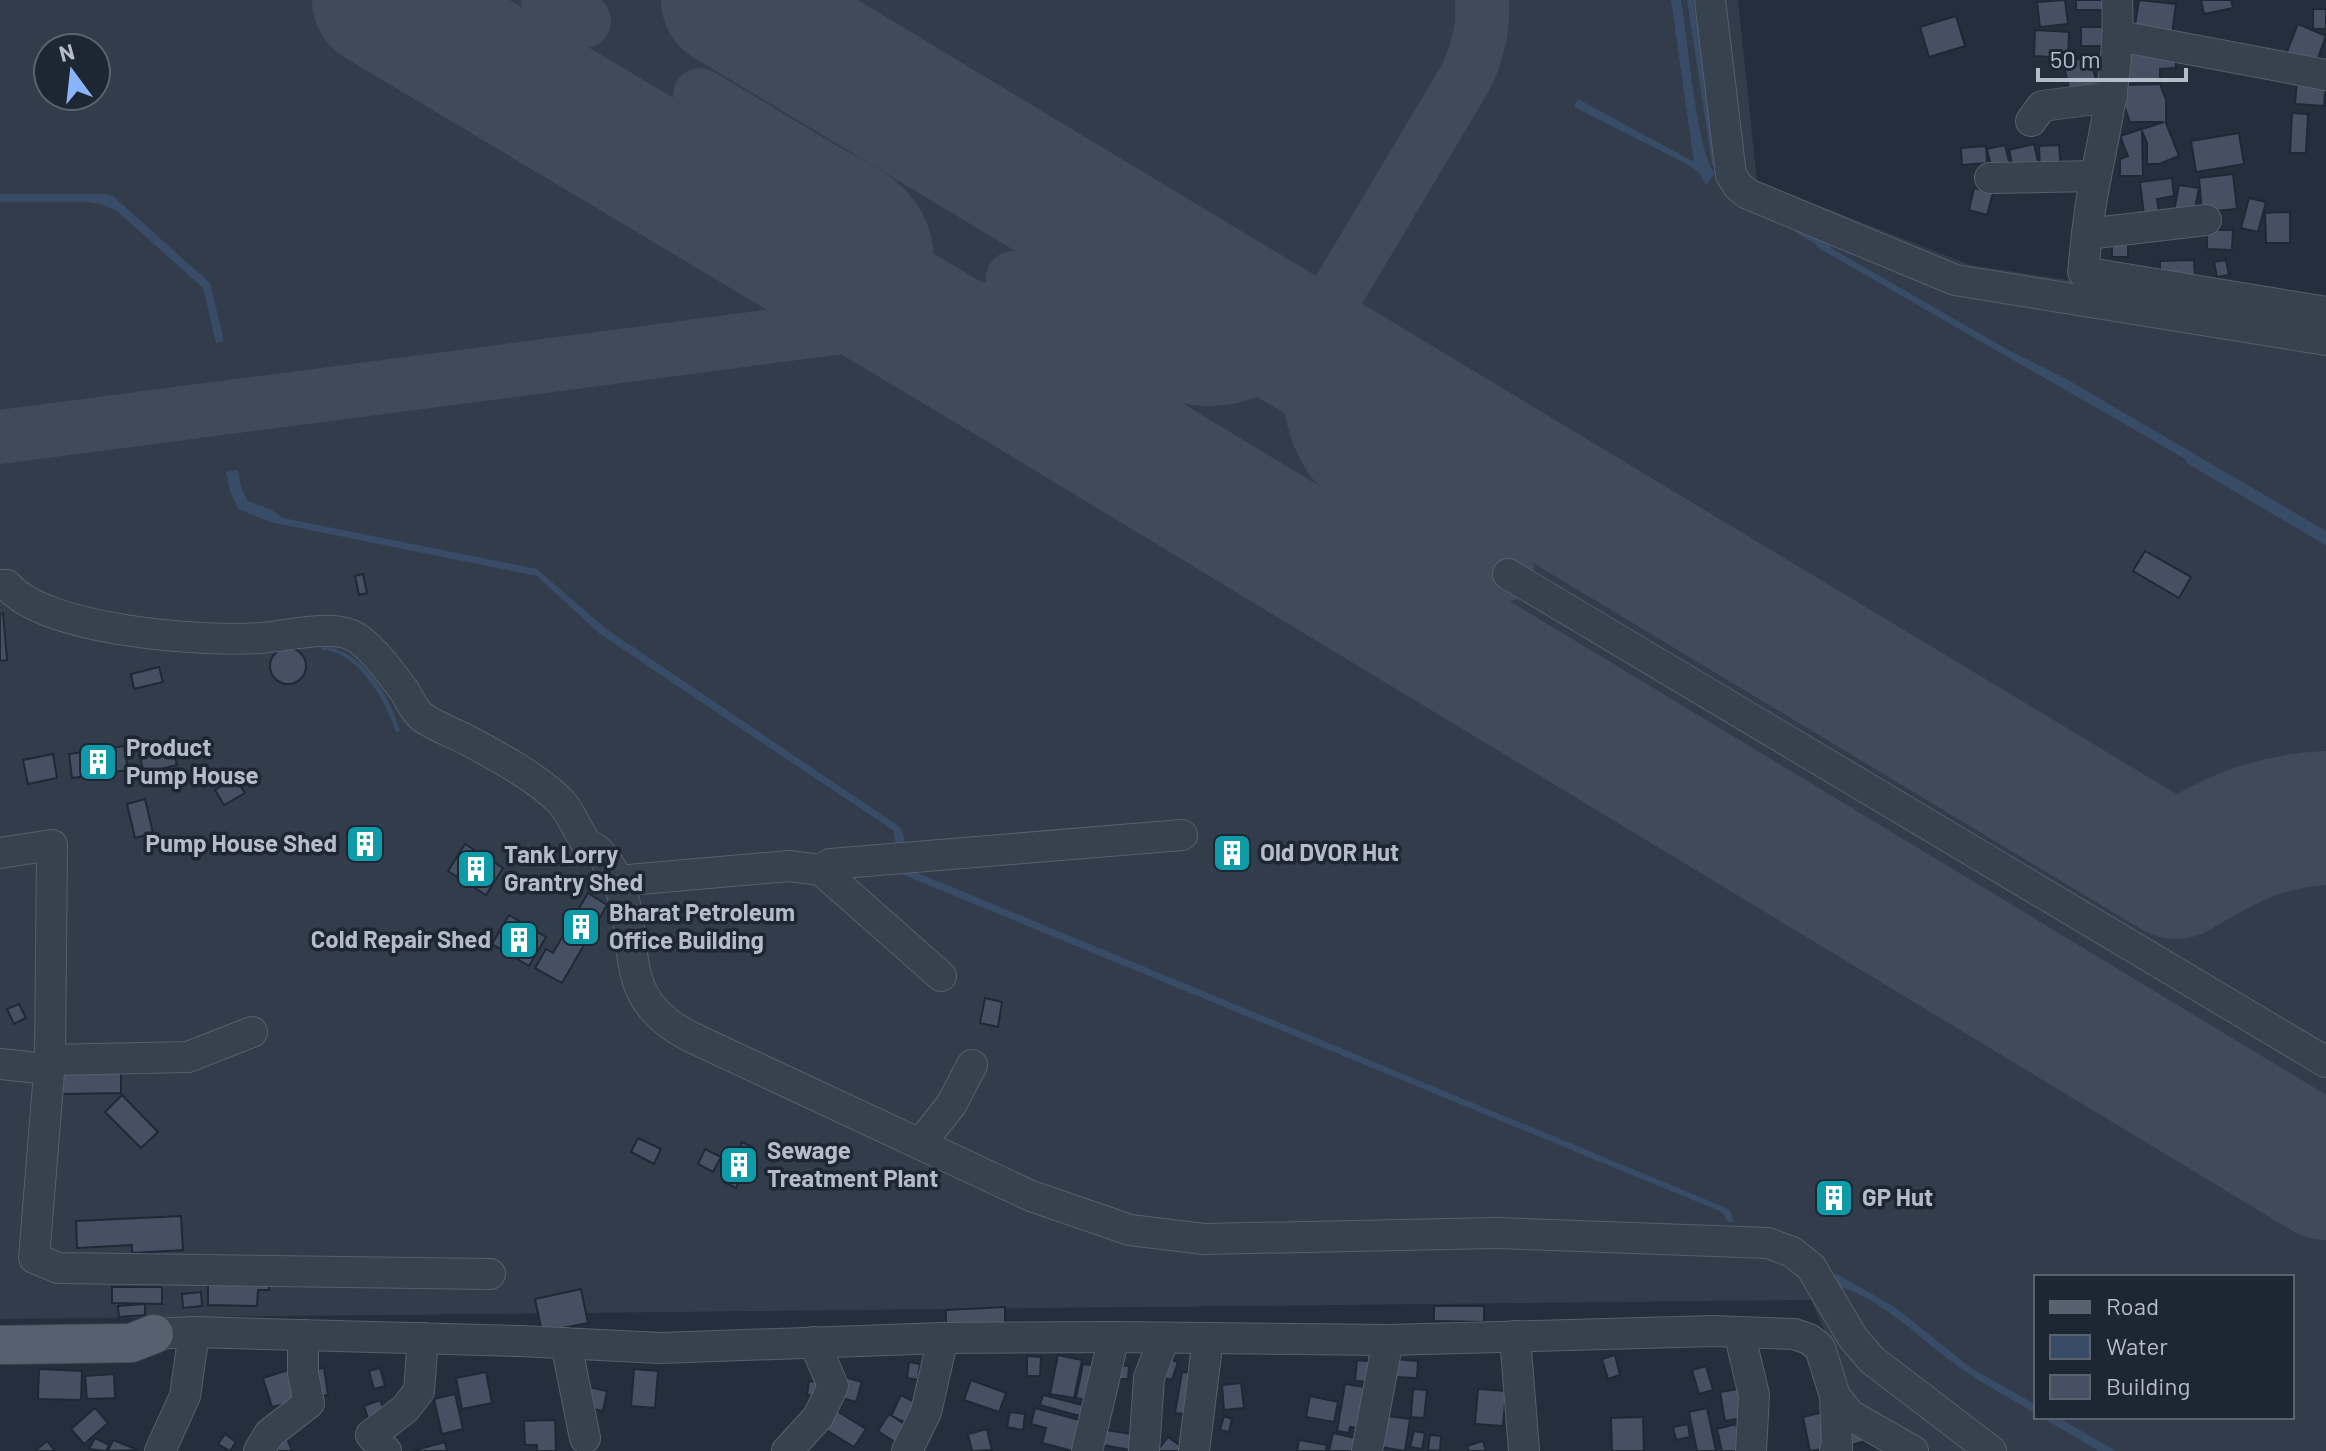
<svg xmlns="http://www.w3.org/2000/svg" width="2326" height="1451" viewBox="0 0 2326 1451" font-family="Barlow,sans-serif">
<style>
.airport{fill:#323c4b;fill-rule:evenodd}
.water{fill:#394c67}
.lines{fill:none;stroke-linecap:round;stroke-linejoin:round}
.stream{stroke:#394c67;stroke-width:6}
.taxiway{stroke:#3f4a5a;stroke-width:54}
.runway{stroke:#3f4a5a;stroke-width:134}
.building{fill:#455162;stroke:#1f2835;stroke-width:2}
.minor-casing{stroke:#565f6c;stroke-width:32}
.major-casing{stroke:#414a57;stroke-width:40}
.minor{stroke:#38414e;stroke-width:30}
.major{stroke:#56606e;stroke-width:38}
.labels{text-anchor:middle;stroke-width:7;stroke-linejoin:round;paint-order:stroke}
.poi-label{font-size:24px;font-weight:bold;fill:#b4bcc9;stroke:#1d2633;text-anchor:start}
</style>
<rect width="100%" height="100%" fill="#242f3e"/>
<!-- airport -->
<path class="airport" d="M0,0H1738L1757,181L1970,265L2326,319V1451H1932L1857,1406L1811,1300L0,1319ZM48,48H96V96H48ZM2036,1277H2292V1417H2036Z"/>
<!-- water -->
<g class="water">
<path d="M1671,0H1681C1687,32 1697,155 1715,173L1706,185L1699,172L1681,161L1574,107L1578,99L1694,162Z"/>
<polygon points="0,194 106,194 113,196 210,283 224,341 216,343 203,288 117,211 101,204 88,202 0,202"/>
<polygon points="1822,243 2012,352 2068,380 2326,531 2326,540 1815,246"/>
<polygon points="238,470 241,487 248,501 272,510 283,518 537,569 605,628 900,827 904,837 906,868 1724,1207 1730,1210 1734,1222 1728,1222 1722,1212 899,873 894,831 600,634 537,576 270,522 238,509 230,491 226,472"/>
<path d="M322,646C363,650 390,696 400,731L396,732C387,702 357,650 322,650Z"/>
<path d="M1837,1274L1896,1308L1971,1368L2036,1405V1414C2012,1399 1986,1386 1962,1369C1921,1341 1884,1298 1834,1285L1830,1275Z"/>
<polygon points="2041,1417 2057,1417 2116,1451 2099,1451"/>
</g>
<g class="lines">
<!-- stream -->
<g class="stream">
<polyline points="1690,0 1715,163"/>
<polyline points="1799,231 1828,248"/>
<polyline points="2189,461 2326,542"/>
</g>
<!-- taxiway -->
<g class="taxiway">
<polyline points="548,0 584,21"/>
<path d="M1013,278L1181,375C1239,392 1298,351 1330,305L1463,82C1477,56 1484,29 1482,0"/>
<path d="M1328,309C1301,362 1300,437 1350,479C1365,491 1386,500 1403,511C1438,532 1473,553 1508,574"/>
<polyline points="889,321 1026,304 1062,313"/>
<path d="M0,437L889,321C912,293 914,247 893,217C876,194 845,182 822,168C781,144 741,119 700,95"/>
</g>
<!-- runway -->
<g class="runway">
<polyline points="379,0 1018,382 2326,1173"/>
<path d="M728,0L2176,872C2227,841 2266,821 2326,818"/>
</g>
</g>
<!-- building -->
<g class="building">
<polygon points="2065,0 2068,24 2040,27 2037,2"/>
<rect x="2076" y="0" width="31" height="10"/>
<polygon points="2139,0 2176,4 2171,42 2133,37"/>
<polygon points="2201,0 2231,0 2233,8 2204,14"/>
<rect x="2313" y="9" width="13" height="20"/>
<polygon points="1956,16 1965,46 1929,57 1920,27"/>
<polygon points="2298,24 2326,36 2315,66 2286,54"/>
<rect x="2081" y="27" width="32" height="19"/>
<polygon points="2035,30 2069,32 2068,58 2034,56"/>
<polygon points="2175,48 2176,68 2160,69 2160,79 2126,81 2124,52"/>
<polygon points="2090,56 2098,88 2071,95 2063,63"/>
<polygon points="2297,81 2326,83 2324,106 2295,104"/>
<polygon points="2160,84 2166,100 2166,123 2179,156 2159,164 2147,164 2147,143 2142,131 2143,176 2120,176 2120,159 2128,156 2120,136 2164,122 2130,122 2122,100 2125,85"/>
<polygon points="2292,113 2308,114 2306,153 2290,153"/>
<polygon points="2239,133 2244,164 2196,172 2191,141"/>
<polygon points="2034,144 2039,166 2014,172 2009,150"/>
<polygon points="2005,145 2011,169 1993,174 1987,149"/>
<polygon points="2059,145 2061,170 2040,171 2039,146"/>
<polygon points="1986,146 1987,163 1962,165 1961,148"/>
<polygon points="2233,174 2237,209 2202,212 2199,178"/>
<polygon points="2172,178 2174,196 2157,199 2159,213 2144,215 2140,182"/>
<polygon points="2179,185 2199,188 2193,220 2173,216"/>
<polygon points="1974,188 1993,193 1987,215 1969,210"/>
<polygon points="2249,198 2266,202 2258,232 2241,228"/>
<polygon points="2290,212 2290,243 2266,243 2265,213"/>
<polygon points="2207,230 2233,230 2232,250 2207,249"/>
<rect x="2112" y="234" width="16" height="23"/>
<polygon points="2194,260 2195,277 2160,279 2160,261"/>
<polygon points="2226,260 2229,275 2217,277 2214,262"/>
<polygon points="2145,551 2191,577 2179,598 2133,571"/>
<polygon points="363,574 367,593 359,595 355,576"/>
<polygon points="3,613 7,660 0,661 0,614"/>
<circle cx="288" cy="666" r="18"/>
<polygon points="159,667 163,682 134,689 131,674"/>
<polygon points="124,746 128,770 72,778 69,754"/>
<polygon points="173,749 177,765 144,773 140,757"/>
<polygon points="53,754 57,778 28,784 23,760"/>
<polygon points="235,778 245,793 224,805 215,790"/>
<polygon points="145,799 153,833 135,838 127,804"/>
<polygon points="354,831 382,847 376,857 349,841"/>
<rect x="1228" y="842" width="9" height="23"/>
<polygon points="465,844 503,868 486,895 448,871"/>
<polygon points="588,893 607,905 562,983 535,968 546,949 553,953"/>
<polygon points="509,915 546,937 529,966 492,944"/>
<polygon points="985,998 1002,1002 998,1027 980,1023"/>
<polygon points="19,1004 26,1018 14,1024 7,1009"/>
<polygon points="121,1072 121,1093 62,1094 62,1073"/>
<polygon points="122,1095 158,1132 141,1148 105,1112"/>
<polygon points="638,1138 661,1149 654,1164 631,1152"/>
<polygon points="742,1142 754,1148 736,1188 724,1182"/>
<polygon points="705,1149 721,1157 713,1172 698,1164"/>
<polygon points="1829,1190 1844,1198 1839,1207 1824,1199"/>
<polygon points="181,1216 183,1250 132,1253 132,1245 77,1248 76,1221"/>
<polygon points="208,1277 269,1277 269,1290 258,1290 257,1306 208,1305"/>
<polygon points="112,1287 162,1287 162,1304 112,1303"/>
<polygon points="581,1289 588,1323 542,1332 535,1299"/>
<polygon points="201,1292 202,1306 183,1308 182,1294"/>
<polygon points="145,1304 145,1315 119,1317 118,1306"/>
<polygon points="1434,1306 1484,1306 1484,1322 1434,1321"/>
<polygon points="1005,1307 1005,1325 946,1328 946,1310"/>
<polygon points="1058,1355 1082,1360 1074,1398 1050,1394"/>
<polygon points="1615,1355 1620,1375 1608,1379 1602,1359"/>
<polygon points="1027,1356 1041,1357 1040,1376 1027,1376"/>
<polygon points="1162,1357 1178,1362 1172,1380 1156,1376"/>
<polygon points="1395,1359 1418,1361 1417,1378 1393,1377"/>
<polygon points="1357,1360 1375,1362 1373,1382 1355,1381"/>
<polygon points="909,1362 920,1364 918,1380 907,1378"/>
<polygon points="1083,1364 1102,1367 1095,1402 1076,1398"/>
<polygon points="1116,1365 1129,1366 1128,1379 1115,1379"/>
<polygon points="1706,1366 1713,1390 1699,1394 1692,1370"/>
<polygon points="298,1367 308,1399 272,1407 263,1378"/>
<polygon points="324,1368 328,1395 309,1398 305,1371"/>
<polygon points="380,1368 385,1386 374,1389 369,1371"/>
<polygon points="39,1369 82,1371 81,1400 38,1399"/>
<polygon points="634,1369 658,1371 655,1408 631,1406"/>
<polygon points="486,1372 492,1403 462,1409 456,1378"/>
<polygon points="1182,1372 1200,1374 1193,1415 1175,1413"/>
<polygon points="114,1374 115,1398 87,1399 85,1376"/>
<polygon points="844,1377 862,1382 856,1402 838,1397"/>
<polygon points="971,1380 1006,1393 999,1412 964,1400"/>
<polygon points="809,1381 828,1383 826,1397 807,1395"/>
<polygon points="1241,1383 1244,1408 1224,1410 1222,1385"/>
<polygon points="1345,1384 1376,1389 1369,1430 1350,1427 1349,1433 1337,1431"/>
<polygon points="588,1387 607,1391 603,1411 584,1407"/>
<polygon points="1743,1388 1748,1417 1725,1421 1720,1392"/>
<polygon points="1413,1389 1427,1390 1424,1418 1411,1417"/>
<polygon points="1478,1389 1506,1391 1503,1426 1475,1424"/>
<polygon points="455,1394 463,1429 442,1434 434,1399"/>
<polygon points="901,1395 922,1406 913,1426 891,1416"/>
<polygon points="1043,1395 1090,1407 1087,1418 1040,1405"/>
<polygon points="1310,1396 1338,1402 1334,1422 1306,1417"/>
<polygon points="380,1400 387,1418 370,1424 364,1406"/>
<polygon points="95,1408 108,1423 84,1444 71,1429"/>
<polygon points="1035,1408 1087,1422 1073,1451 1042,1443 1046,1428 1031,1424"/>
<polygon points="1707,1408 1716,1451 1697,1451 1689,1412"/>
<polygon points="835,1410 866,1429 854,1447 823,1428"/>
<polygon points="1828,1411 1836,1447 1810,1451 1803,1417"/>
<polygon points="1010,1412 1025,1414 1023,1430 1007,1427"/>
<polygon points="889,1414 912,1429 901,1446 878,1431"/>
<polygon points="1381,1415 1410,1419 1405,1451 1376,1446"/>
<polygon points="1224,1416 1232,1419 1229,1432 1220,1430"/>
<polygon points="1643,1417 1644,1451 1612,1451 1611,1418"/>
<polygon points="555,1420 556,1451 537,1451 537,1445 525,1445 524,1421"/>
<polygon points="1688,1424 1690,1437 1676,1440 1673,1427"/>
<polygon points="1736,1424 1743,1451 1722,1451 1717,1429"/>
<polygon points="1859,1425 1863,1442 1843,1447 1839,1430"/>
<polygon points="987,1429 992,1450 972,1451 968,1434"/>
<polygon points="1100,1429 1138,1435 1136,1451 1097,1444"/>
<polygon points="1414,1431 1425,1433 1422,1449 1410,1447"/>
<polygon points="285,1433 292,1451 279,1451 273,1438"/>
<polygon points="1333,1433 1365,1440 1362,1451 1329,1451"/>
<polygon points="225,1434 236,1442 230,1451 218,1444"/>
<polygon points="1430,1435 1441,1436 1440,1451 1428,1450"/>
<polygon points="1168,1437 1182,1447 1179,1451 1157,1451"/>
<polygon points="95,1438 109,1445 106,1451 89,1449"/>
<polygon points="113,1440 138,1450 108,1451"/>
<polygon points="1299,1440 1327,1445 1326,1451 1297,1451"/>
<polygon points="47,1441 55,1451 35,1451"/>
<polygon points="1483,1441 1486,1451 1469,1451 1467,1446"/>
<polygon points="445,1442 447,1451 412,1451"/>
</g>
<g class="lines">
<!-- minor casing -->
<g class="minor-casing">
<g id="minor">
<polyline points="1710,0 1731,175 1738,186 1748,194 1955,280 2326,340"/>
<path d="M2117,0C2121,66 2105,127 2093,192C2088,218 2086,245 2083,272L2326,312"/>
<polyline points="2119,36 2326,75"/>
<polyline points="2031,121 2042,106 2112,97"/>
<polyline points="1990,178 2096,176"/>
<polyline points="2087,234 2206,220"/>
<polyline points="1508,574 2326,1062"/>
<path d="M0,585H7C45,631 203,642 261,638C287,636 327,625 351,635C369,642 394,677 405,692C410,700 414,711 422,717C435,726 451,732 465,739C495,755 537,777 561,802C572,814 577,830 586,843C589,846 592,847 596,849C602,854 607,861 611,868C649,935 605,995 693,1038L1031,1196L1130,1230L1204,1239L1496,1233L1768,1243L1792,1252L1811,1267L1853,1338L1872,1360L1991,1451"/>
<polyline points="0,853 52,845 50,1060"/>
<polyline points="821,870 830,864 1182,835"/>
<polyline points="617,881 789,866 821,870 941,976"/>
<polyline points="252,1032 188,1057 50,1060 34,1258 58,1268 490,1274"/>
<polyline points="0,1064 48,1069"/>
<polyline points="920,1144 951,1105 972,1065"/>
<polyline points="1739,1332 1754,1395 1751,1451"/>
<polyline points="154,1334 194,1332 520,1341 661,1348 943,1338 1114,1337 1388,1340 1713,1331 1794,1334 1809,1339 1820,1348 1835,1396 1850,1415 1913,1451"/>
<polyline points="1515,1336 1524,1451"/>
<polyline points="566,1343 585,1438"/>
<polyline points="160,1451 185,1396 194,1332"/>
<polyline points="259,1451 269,1434 309,1403 303,1373 303,1335"/>
<polyline points="386,1451 371,1435 405,1409 419,1391 423,1338"/>
<polyline points="787,1451 818,1417 833,1386 814,1342"/>
<polyline points="907,1451 926,1412 943,1338"/>
<polyline points="1087,1451 1114,1337"/>
<polyline points="1144,1451 1149,1378 1164,1338"/>
<polyline points="1194,1451 1208,1338"/>
<polyline points="1367,1451 1388,1340"/>
<polyline points="1835,1451 1837,1449 1835,1396"/>
</g>
</g>
<!-- major casing -->
<g class="major-casing">
<polyline id="major" points="0,1345 131,1343 154,1334"/>
</g>
<!-- minor -->
<use href="#minor" class="minor"/>
<!-- major -->
<use href="#major" class="major"/>
</g>
<!-- icons -->
<defs>
<g id="building-square" transform="scale(2)"><rect x="-9" y="-9" width="18" height="18" rx="4" fill="#0f9aa8" stroke="#1d2633"/><path d="M-4-6H4V6H1V3H-1V6H-4ZM-2.5-4.3h1.7v1.8h-1.7ZM.8-4.3h1.7v1.8H.8ZM-2.5-1h1.7V.8h-1.7ZM.8-1h1.7V.8H.8Z" fill="#fff"/></g>
</defs>
<g fill-rule="evenodd">
<use href="#building-square" x="98" y="762"/>
<use href="#building-square" x="365" y="844"/>
<use href="#building-square" x="1232" y="853"/>
<use href="#building-square" x="476" y="869"/>
<use href="#building-square" x="581" y="927"/>
<use href="#building-square" x="519" y="940"/>
<use href="#building-square" x="739" y="1165"/>
<use href="#building-square" x="1834" y="1198"/>
</g>
<g class="labels">
<!-- poi labels -->
<g class="poi-label">
<text x="126" y="756">Product<tspan x="126" dy="28">Pump House</tspan></text>
<text x="337" y="852" text-anchor="end">Pump House Shed</text>
<text x="1260" y="861">Old DVOR Hut</text>
<text x="504" y="863">Tank Lorry<tspan x="504" dy="28">Grantry Shed</tspan></text>
<text x="609" y="921">Bharat Petroleum<tspan x="609" dy="28">Office Building</tspan></text>
<text x="491" y="948" text-anchor="end">Cold Repair Shed</text>
<text x="767" y="1159">Sewage<tspan x="767" dy="28">Treatment Plant</tspan></text>
<text x="1862" y="1206">GP Hut</text>
</g>
</g>
<!-- legend -->
<rect x="2034" y="1275" width="260" height="144" fill="#1d2633" stroke="#59626f" stroke-width="2"/>
<rect x="2050" y="1301" width="40" height="12" fill="#56606e" stroke="#59626f" stroke-width="2"/>
<text x="2106" y="1315" font-size="24" fill="#b4bcc9">Road</text>
<rect x="2050" y="1335" width="40" height="24" fill="#394c67" stroke="#59626f" stroke-width="2"/>
<text x="2106" y="1355" font-size="24" fill="#b4bcc9">Water</text>
<rect x="2050" y="1375" width="40" height="24" fill="#455162" stroke="#59626f" stroke-width="2"/>
<text x="2106" y="1395" font-size="24" fill="#b4bcc9">Building</text>
<!-- north arrow -->
<g transform="translate(72 72) rotate(345)"><circle r="38" fill="#1d2633" stroke="#59626f" stroke-width="2"/>
<path d="M0-6L14 30L0 20L-14 30Z" fill="#8ab4f8"/>
<text y="-12" font-size="22" font-weight="bold" text-anchor="middle" fill="#b4bcc9">N</text>
</g>
<!-- scale -->
<path d="M2038 68v12h148v-12" fill="none" stroke="#b4bcc9" stroke-width="4"/>
<text x="2050" y="68" font-size="24" fill="#b4bcc9" stroke="#1d2633" stroke-width="6" paint-order="stroke">50 m</text>
</svg>
